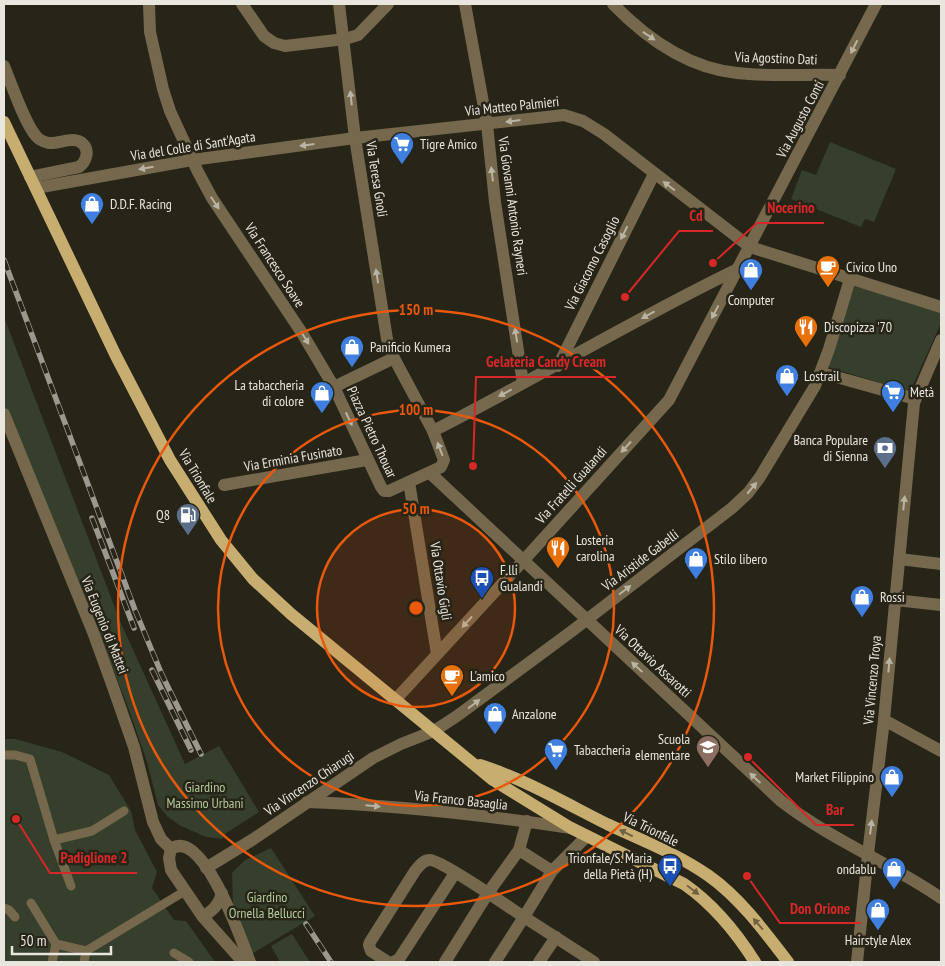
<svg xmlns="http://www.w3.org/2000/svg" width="945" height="966" viewBox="0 0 945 966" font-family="'PT Sans Narrow',sans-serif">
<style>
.green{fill:#363f2b}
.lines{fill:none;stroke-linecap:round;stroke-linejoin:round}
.pedestrian{stroke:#75684c;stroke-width:9}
.minor{stroke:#75684c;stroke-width:12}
.tertiary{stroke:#75684c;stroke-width:12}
.primary{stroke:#c8ad70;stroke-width:12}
.rail-casing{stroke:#9b998f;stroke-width:5.5}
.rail{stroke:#272418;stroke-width:4;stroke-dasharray:11;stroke-linecap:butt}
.oneway{fill:#bab4a4}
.oneway2{fill:#6f6240}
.ring{fill:none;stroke:#e8590c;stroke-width:2.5}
.labels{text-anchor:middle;stroke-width:5;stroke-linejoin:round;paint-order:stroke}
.street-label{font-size:14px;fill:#e8e6de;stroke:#272418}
.poi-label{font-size:14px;fill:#e8e6de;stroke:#272418;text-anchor:start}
.park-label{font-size:14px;fill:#b4cb9b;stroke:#272418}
.centre{fill:#e8590c;stroke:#272418;stroke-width:2.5}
.ring-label{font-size:15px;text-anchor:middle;font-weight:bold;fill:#e8590c;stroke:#272418;stroke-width:5;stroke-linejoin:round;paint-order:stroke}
.leader{fill:none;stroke:#d62828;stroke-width:2}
.callout-dot{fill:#d62828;stroke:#272418;stroke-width:2}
.callout-label{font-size:15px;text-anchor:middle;font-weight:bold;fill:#d62828;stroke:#272418;stroke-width:5;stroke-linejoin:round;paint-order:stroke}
</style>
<rect width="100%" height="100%" fill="#272418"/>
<!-- green -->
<g class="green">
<polygon points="830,142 896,169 874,222 865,219 861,227 791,199 802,170 816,175"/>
<polygon points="853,286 941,312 941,323 910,392 828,367"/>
<polygon points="4,317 120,621 185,764 219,746 259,812 226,833 222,839 206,837 179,825 167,816 158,805 147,762 128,707 81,587 4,405"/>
<polygon points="4,739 15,739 62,752 109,775 131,811 135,830 157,872 152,888 174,920 186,921 215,962 4,962"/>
<polygon points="271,848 315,916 250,955 233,905 232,873 245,860"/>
<polygon points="292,934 310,962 280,962 271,946"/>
</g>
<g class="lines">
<!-- pedestrian -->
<g class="pedestrian">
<polyline points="4,755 15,755 30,759 54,840 71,886"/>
<polyline points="54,840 92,831 124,811"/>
<polyline points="31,903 56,944 52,962"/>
<polyline points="4,908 9,910 15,917"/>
<polyline points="56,944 86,951 84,962"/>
<polyline points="86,951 185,891"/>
<polyline points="174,953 189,962"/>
</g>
<!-- minor -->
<g class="minor">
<polyline points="149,4 150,32 163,89 170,111 198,172 212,198 302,333 334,387"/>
<polyline points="242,4 264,36 274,43 285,46 345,39 358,35 388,4"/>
<polyline points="339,4 355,138 387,339 394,358 433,431 444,460 441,467 389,491 384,491 381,487 334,387 394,358"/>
<polyline points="465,4 487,124 495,202 523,383"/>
<path d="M613,4C646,38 688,68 737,73C771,77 806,74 840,75"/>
<path d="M4,66C11,83 25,124 36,136C39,140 44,142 49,143C60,144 74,135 83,144C90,151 86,162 79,167L30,177"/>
<polyline points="36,188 192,160 355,138 564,115 583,121 604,134 750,247 941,307"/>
<polyline points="558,366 654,174"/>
<polyline points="822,373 915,399"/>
<path d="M433,431C536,379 634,319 738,269"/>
<path d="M430,473L781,801C830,839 890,863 941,898"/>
<polyline points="409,482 437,654"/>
<polyline points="224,485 367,460"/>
<polyline points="899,559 941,564"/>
<polyline points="895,600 941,605"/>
<polyline points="396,699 513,572 669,400 876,4"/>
<polyline points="884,720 941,751"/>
<path d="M307,802C395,805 484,815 571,828"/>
<polyline points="527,821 519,850 552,871 524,917 594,962"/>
<polyline points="206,868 252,840 373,758 401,744 434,731 457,716 572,631 732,508 748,493 760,477 815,386 829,349 850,279"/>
<polyline points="552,871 586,837"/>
<path d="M203,917C213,910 219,905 222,893"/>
<path d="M388,962L371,951L369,945L370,942L415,871C419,866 423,860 430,860C441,860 510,908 524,917L495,962"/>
<polyline points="393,962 399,959 455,873"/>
<polyline points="445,962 488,893 519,850"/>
<polyline points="539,962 556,937"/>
<polyline points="857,962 868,854 884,720 914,403 941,340"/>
</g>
<!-- tertiary -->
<g class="tertiary">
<polyline points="4,414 93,632 113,687 134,747 153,822 161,839 171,849"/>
<path d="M171,849C203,826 242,942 250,962"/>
<polyline points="171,849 169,858 171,870 203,917 243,962"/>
</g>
<!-- primary -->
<g class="primary">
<path d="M4,122L116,356L170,460L221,540L253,579L291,614L493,780L571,828L684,884C713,904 736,932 755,962"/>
<path d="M480,765C524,779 565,803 607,824C641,840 678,854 709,876C740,898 765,932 788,962"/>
</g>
<!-- rail casing -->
<g class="rail-casing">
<g id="rail">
<polyline points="4,260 135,610 162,675 201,754"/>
<polyline points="92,518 134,628"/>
<polyline points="152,670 191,750"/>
<polyline points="306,924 331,962"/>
</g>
</g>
<!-- rail -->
<use href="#rail" class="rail"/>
</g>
<!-- one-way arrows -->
<defs><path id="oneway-solid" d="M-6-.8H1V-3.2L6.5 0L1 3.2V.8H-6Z" transform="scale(1.25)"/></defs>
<g class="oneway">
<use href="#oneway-solid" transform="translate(649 36) rotate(34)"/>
<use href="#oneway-solid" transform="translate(854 47) rotate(117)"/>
<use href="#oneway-solid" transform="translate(351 98) rotate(-96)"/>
<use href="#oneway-solid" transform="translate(513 121) rotate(173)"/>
<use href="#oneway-solid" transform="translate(307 145) rotate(173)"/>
<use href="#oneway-solid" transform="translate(146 168) rotate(170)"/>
<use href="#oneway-solid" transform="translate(492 174) rotate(-97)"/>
<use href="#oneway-solid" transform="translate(669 186) rotate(-143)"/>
<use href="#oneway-solid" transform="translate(215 203) rotate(56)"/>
<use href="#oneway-solid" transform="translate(624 233) rotate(117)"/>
<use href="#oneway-solid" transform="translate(377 276) rotate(-99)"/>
<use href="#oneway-solid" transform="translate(715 312) rotate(118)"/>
<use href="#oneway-solid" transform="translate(648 315) rotate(151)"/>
<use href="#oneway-solid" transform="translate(516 335) rotate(-99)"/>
<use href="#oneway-solid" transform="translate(305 338) rotate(58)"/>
<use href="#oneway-solid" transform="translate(505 393) rotate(152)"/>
<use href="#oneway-solid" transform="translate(349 419) rotate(65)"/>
<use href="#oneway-solid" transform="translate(626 447) rotate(133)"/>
<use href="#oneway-solid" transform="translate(440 449) rotate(-111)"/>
<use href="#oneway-solid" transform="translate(752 488) rotate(-50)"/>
<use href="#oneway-solid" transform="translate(904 503) rotate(-84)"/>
<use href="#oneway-solid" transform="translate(625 590) rotate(-37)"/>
<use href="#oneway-solid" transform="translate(467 622) rotate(133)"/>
<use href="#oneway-solid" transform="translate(889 665) rotate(-85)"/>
<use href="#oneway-solid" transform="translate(637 667) rotate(-137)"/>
<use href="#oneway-solid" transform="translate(474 704) rotate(-37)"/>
<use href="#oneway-solid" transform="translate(755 778) rotate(-137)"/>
<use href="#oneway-solid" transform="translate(373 806) rotate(5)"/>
<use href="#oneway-solid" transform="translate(871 827) rotate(-83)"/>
</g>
<g class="oneway2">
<use href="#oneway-solid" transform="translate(626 833) rotate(-154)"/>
<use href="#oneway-solid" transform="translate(693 890) rotate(37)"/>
<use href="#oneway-solid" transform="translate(758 924) rotate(-131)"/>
</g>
<!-- distance rings -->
<circle cx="416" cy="608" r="99" fill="#e8590c" fill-opacity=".12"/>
<g class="ring">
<circle cx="416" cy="608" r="99"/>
<circle cx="416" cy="608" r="198"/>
<circle cx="416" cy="608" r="298"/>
</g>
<!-- icons -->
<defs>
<g id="supermarket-pin" transform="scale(1.25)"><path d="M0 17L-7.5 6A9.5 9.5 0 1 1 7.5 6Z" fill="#3f7fe0" stroke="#272418"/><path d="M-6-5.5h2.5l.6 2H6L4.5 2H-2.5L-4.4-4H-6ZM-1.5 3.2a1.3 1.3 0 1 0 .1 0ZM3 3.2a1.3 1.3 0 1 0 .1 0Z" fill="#fff"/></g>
<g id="shop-pin" transform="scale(1.25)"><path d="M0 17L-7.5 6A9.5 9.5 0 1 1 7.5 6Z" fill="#3f7fe0" stroke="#272418"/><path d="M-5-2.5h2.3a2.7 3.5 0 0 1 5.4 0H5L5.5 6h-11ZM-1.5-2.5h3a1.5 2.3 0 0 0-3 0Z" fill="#fff"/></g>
<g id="cafe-pin" transform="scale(1.25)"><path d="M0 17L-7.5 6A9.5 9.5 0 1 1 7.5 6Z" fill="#e8710a" stroke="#272418"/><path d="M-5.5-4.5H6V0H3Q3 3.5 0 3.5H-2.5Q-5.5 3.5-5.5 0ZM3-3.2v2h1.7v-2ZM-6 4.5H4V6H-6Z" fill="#fff"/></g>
<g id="restaurant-pin" transform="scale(1.25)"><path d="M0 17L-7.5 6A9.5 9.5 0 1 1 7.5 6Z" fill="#e8710a" stroke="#272418"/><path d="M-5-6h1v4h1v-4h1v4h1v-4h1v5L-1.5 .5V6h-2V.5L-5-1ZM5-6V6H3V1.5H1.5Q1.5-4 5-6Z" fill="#fff"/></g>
<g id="bank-pin" transform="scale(1.25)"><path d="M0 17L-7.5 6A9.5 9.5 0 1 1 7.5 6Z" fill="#5c6f8a" stroke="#272418"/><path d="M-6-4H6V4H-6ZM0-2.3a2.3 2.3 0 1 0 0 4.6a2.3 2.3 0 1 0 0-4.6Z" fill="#fff"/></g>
<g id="fuel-pin" transform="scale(1.25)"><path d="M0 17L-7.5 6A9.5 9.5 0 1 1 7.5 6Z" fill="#5c6f8a" stroke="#272418"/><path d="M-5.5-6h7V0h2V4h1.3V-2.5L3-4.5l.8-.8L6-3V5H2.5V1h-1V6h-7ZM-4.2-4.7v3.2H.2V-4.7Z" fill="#fff"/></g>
<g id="bus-pin" transform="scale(1.25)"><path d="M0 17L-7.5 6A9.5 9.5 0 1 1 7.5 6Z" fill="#1a4fb4" stroke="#272418"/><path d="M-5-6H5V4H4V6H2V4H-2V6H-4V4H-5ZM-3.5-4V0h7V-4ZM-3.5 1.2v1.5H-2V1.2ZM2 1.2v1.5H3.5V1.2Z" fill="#fff"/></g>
<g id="school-pin" transform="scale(1.25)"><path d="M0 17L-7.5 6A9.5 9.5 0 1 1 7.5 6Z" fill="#8d6e63" stroke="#272418"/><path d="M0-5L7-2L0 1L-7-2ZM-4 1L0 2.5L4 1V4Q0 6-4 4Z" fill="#fff"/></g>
</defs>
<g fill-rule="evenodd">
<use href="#supermarket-pin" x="402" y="144"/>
<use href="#shop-pin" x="92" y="204"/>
<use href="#cafe-pin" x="828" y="267"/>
<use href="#shop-pin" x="751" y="270"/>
<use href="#restaurant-pin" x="806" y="327"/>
<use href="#shop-pin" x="352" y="347"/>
<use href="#shop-pin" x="787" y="376"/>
<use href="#supermarket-pin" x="893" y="392"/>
<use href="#shop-pin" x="322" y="393"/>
<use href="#bank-pin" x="885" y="448"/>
<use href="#fuel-pin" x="188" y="515"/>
<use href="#restaurant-pin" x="558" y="548"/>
<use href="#shop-pin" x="696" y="559"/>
<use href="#bus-pin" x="482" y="578"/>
<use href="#shop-pin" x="862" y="597"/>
<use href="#cafe-pin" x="452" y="676"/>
<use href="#shop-pin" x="495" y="714"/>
<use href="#school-pin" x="708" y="747"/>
<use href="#supermarket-pin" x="556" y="750"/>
<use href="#shop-pin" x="892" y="777"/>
<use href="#bus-pin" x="670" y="866"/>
<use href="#shop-pin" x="894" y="869"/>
<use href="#shop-pin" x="878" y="910"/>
</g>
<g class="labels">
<!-- street labels -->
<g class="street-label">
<text transform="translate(776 58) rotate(2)" y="5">Via Agostino Dati</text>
<text transform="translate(512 106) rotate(-6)" y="5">Via Matteo Palmieri</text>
<text transform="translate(800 119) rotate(-62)" y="5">Via Augusto Conti</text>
<text transform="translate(193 146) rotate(-9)" y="5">Via del Colle di Sant'Agata</text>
<text transform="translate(377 179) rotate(81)" y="5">Via Teresa Gnoli</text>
<text transform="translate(513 206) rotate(82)" y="5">Via Giovanni Antonio Rayneri</text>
<text transform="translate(592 263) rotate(-63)" y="5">Via Giacomo Casoglio</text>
<text transform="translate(275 265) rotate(57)" y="5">Via Francesco Soave</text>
<text transform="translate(372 432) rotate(65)" y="5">Piazza Pietro Thouar</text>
<text transform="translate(293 458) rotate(-10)" y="5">Via Erminia Fusinato</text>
<text transform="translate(198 476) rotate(59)" y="5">Via Trionfale</text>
<text transform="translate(571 485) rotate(-48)" y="5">Via Fratelli Gualandi</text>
<text transform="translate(640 560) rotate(-37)" y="5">Via Aristide Gabelli</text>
<text transform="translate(441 581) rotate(81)" y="5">Via Ottavio Gigli</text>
<text transform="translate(105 625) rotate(68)" y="5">Via Eugenio di Mattei</text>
<text transform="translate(653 661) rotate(43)" y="5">Via Ottavio Assarotti</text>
<text transform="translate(872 680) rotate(-85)" y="5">Via Vincenzo Troya</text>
<text transform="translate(309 783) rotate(-34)" y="5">Via Vincenzo Chiarugi</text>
<text transform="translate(461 800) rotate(6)" y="5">Via Franco Basaglia</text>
<text transform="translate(651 829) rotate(26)" y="5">Via Trionfale</text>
</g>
<!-- poi labels -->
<g class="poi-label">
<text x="420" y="149">Tigre Amico</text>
<text x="110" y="209">D.D.F. Racing</text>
<text x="846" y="272">Civico Uno</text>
<text x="751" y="305" text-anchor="middle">Computer</text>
<text x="824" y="332">Discopizza '70</text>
<text x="370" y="352">Panificio Kumera</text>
<text x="804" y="381">Lostrail</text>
<text x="304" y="390" text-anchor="end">La tabaccheria<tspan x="304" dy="16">di colore</tspan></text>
<text x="910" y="397">Metà</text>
<text x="868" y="445" text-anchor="end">Banca Populare<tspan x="868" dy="16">di Sienna</tspan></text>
<text x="170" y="520" text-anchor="end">Q8</text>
<text x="576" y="545">Losteria<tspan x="576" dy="16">carolina</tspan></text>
<text x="714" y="564">Stilo libero</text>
<text x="500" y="575">F.lli<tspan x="500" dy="16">Gualandi</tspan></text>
<text x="880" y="602">Rossi</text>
<text x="470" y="681">L'amico</text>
<text x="512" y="719">Anzalone</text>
<text x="690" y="744" text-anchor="end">Scuola<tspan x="690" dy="16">elementare</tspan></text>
<text x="574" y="755">Tabaccheria</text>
<text x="874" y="782" text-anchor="end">Market Filippino</text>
<text x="652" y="863" text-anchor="end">Trionfale/S. Maria<tspan x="652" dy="16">della Pietà (H)</tspan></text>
<text x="876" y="874" text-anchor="end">ondablu</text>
<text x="878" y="945" text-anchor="middle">Hairstyle Alex</text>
</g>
<!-- park labels -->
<g class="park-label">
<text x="205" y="792">Giardino<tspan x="205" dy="16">Massimo Urbani</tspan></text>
<text x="267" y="902">Giardino<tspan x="267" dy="16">Ornella Bellucci</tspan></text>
</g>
</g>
<circle cx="416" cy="608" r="8" class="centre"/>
<g class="ring-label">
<text x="416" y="315">150 m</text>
<text x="416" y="415">100 m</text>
<text x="416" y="514">50 m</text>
</g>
<!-- callouts -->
<path class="leader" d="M713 263L757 223H824M625 297L679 231H713M473 466L476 377H616M748 757L816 825H854M16 819L50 873H137M747 876L780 923H861"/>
<g class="callout-dot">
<circle cx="713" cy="263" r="5"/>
<circle cx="625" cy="297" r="5"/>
<circle cx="473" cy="466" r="5"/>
<circle cx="748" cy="757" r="5"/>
<circle cx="16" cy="819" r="5"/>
<circle cx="747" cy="876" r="5"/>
</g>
<g class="callout-label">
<text x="791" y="213">Nocerino</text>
<text x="696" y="221">Cd</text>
<text x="546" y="367">Gelateria Candy Cream</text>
<text x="835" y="815">Bar</text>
<text x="94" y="863">Padiglione 2</text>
<text x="820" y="914">Don Orione</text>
</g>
<!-- border -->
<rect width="945" height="966" fill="none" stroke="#e8e6de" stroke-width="10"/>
<!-- scale -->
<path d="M12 946v8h99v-8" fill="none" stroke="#e8e6de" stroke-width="2.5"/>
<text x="20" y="946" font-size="15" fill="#e8e6de" stroke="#272418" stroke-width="4" paint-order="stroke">50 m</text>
</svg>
